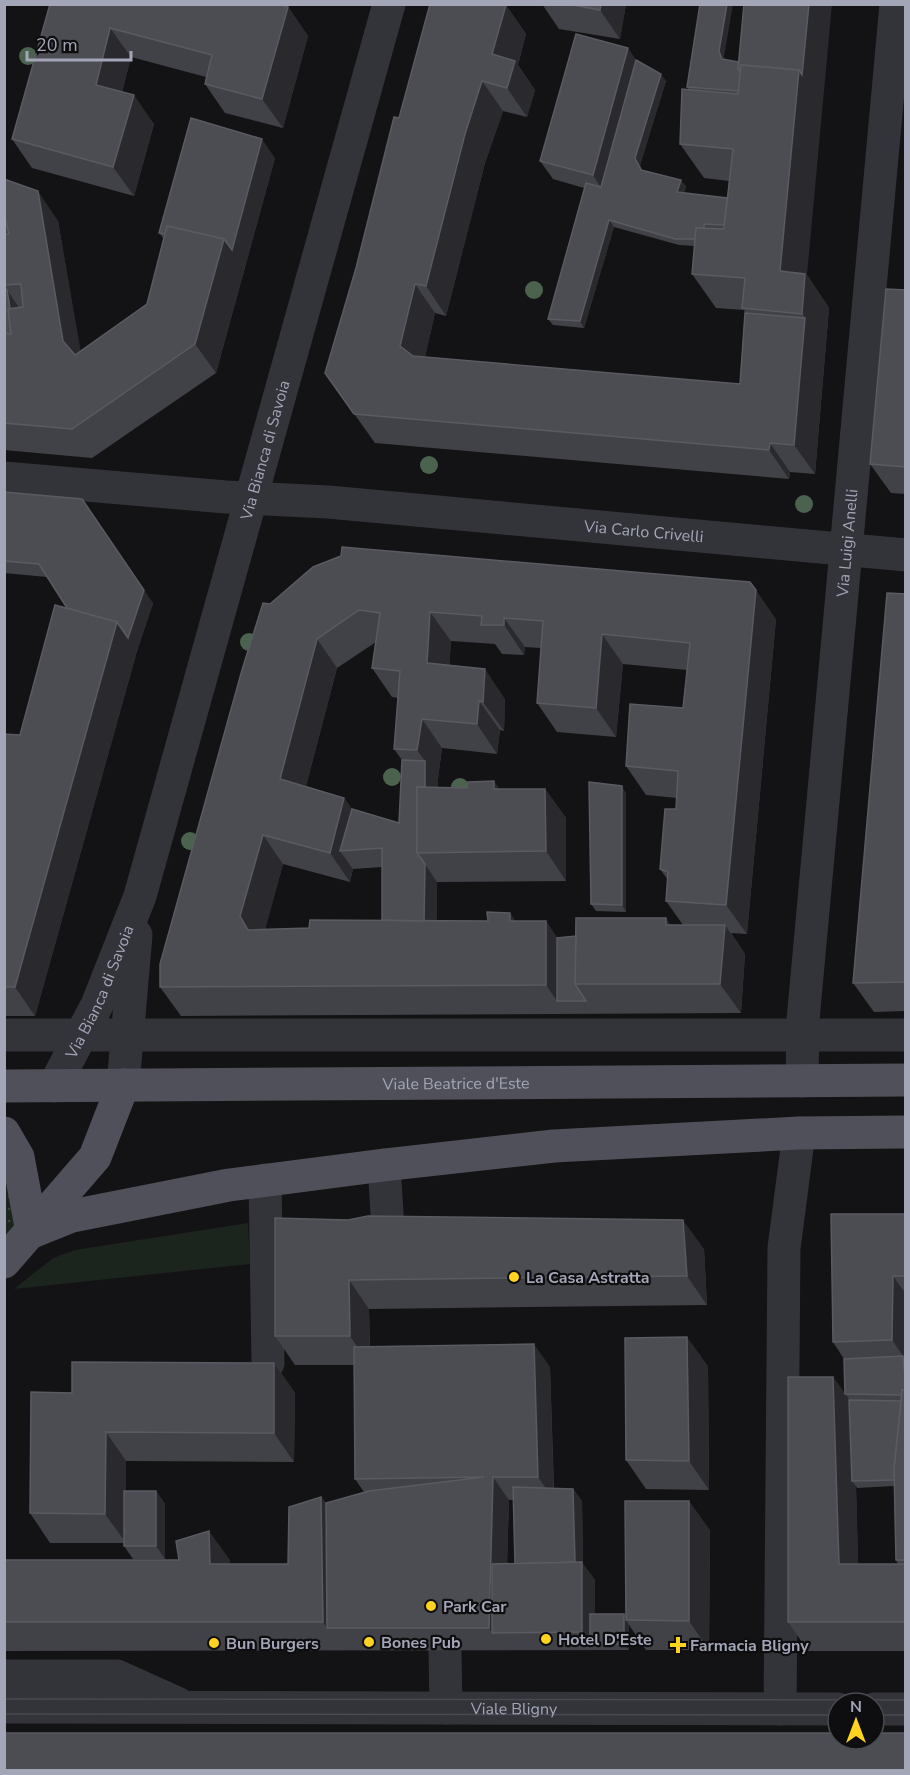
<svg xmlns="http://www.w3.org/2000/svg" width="910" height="1775" viewBox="0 0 910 1775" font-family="'Nunito Sans',sans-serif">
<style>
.grass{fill:#1c241e}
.park{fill:url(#park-dots)}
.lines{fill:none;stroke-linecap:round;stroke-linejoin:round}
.minor{stroke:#33333a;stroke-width:33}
.major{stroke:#4f5059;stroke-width:33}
.tram{stroke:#484951;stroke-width:1.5}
.tree{fill:#4b624f}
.wall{fill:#414247;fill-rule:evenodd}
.shaded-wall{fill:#2a2a2e}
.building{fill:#4c4c53;stroke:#5a5a63;stroke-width:1.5}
.poi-dot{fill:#ffd320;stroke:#0e0d0f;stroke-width:2}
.labels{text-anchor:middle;stroke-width:4.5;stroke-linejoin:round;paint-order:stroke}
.street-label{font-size:16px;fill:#a3a6b6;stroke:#0e0d0f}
.poi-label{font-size:16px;font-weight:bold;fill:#a3a6b6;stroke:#0e0d0f;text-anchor:start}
</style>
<defs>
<pattern id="park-dots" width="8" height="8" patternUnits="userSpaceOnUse" patternTransform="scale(1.5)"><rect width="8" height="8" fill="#1c241e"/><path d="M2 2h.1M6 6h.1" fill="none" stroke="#3a413c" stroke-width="1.8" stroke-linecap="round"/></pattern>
</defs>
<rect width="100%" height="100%" fill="#131214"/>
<!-- grass -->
<polygon class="grass" points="248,1223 250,1264 14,1289 53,1258 75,1250"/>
<!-- park -->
<path class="park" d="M4,1147C14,1180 32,1219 4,1247Z"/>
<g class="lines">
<!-- minor -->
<g class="minor">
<path id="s1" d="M4,478L226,497L328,502L906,555"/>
<polyline points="4,1035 906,1035"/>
<path id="s2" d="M802,1081L803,1020L896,4"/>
<polyline points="123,1085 136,935"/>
<path id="s3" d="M54,1086L97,1005L140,896L389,4"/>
<polyline points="384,1165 389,1245"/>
<polyline points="265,1180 268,1363"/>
<polyline points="445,1651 446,1708"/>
<polyline points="4,1676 117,1676 177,1703"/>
<path id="s4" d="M4,1707L838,1709"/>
<polyline points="780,1709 784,1248 799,1133"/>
<polyline points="874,1709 906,1709"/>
</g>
<!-- major -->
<g class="major">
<path id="s5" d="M4,1086L906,1080"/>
<polyline points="4,1133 18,1157 32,1232"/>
<polyline points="32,1232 72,1216 229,1185 384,1165 554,1146 799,1133 906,1132"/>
<polyline points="4,1262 95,1157 123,1085"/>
</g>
<!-- tram -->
<g class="tram">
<polyline points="4,1699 906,1700"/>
<polyline points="4,1714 838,1715"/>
<polyline points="874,1715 906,1715"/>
</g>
</g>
<!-- trees -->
<g class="tree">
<circle cx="28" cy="56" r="9"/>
<circle cx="534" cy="290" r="9"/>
<circle cx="429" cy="465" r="9"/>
<circle cx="804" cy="504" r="9"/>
<circle cx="249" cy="642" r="9"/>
<circle cx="392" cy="777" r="9"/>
<circle cx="460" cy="787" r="9"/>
<circle cx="190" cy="841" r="9"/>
</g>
<!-- wall -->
<g class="wall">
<polygon points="50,4 288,7 308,36 283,128 225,113 205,84 206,77 131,57 122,92 154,124 134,196 32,168 12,139"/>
<polygon points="542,4 626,4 620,39 559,29"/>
<polygon points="506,5 526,34 518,65 535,90 527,117 503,111 485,163 446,316 435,313 425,357 740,384 745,313 744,310 716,308 692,274 695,246 679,245 614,227 584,328 553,325 548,319 584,188 553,179 540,161 636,60 666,81 640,165 642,170 686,186 684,193 727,198 729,181 704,178 680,144 689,90 687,87 724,57 725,60 739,62 807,275 829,308 815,474 790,472 789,479 375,443 325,373 356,268 399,118"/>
<polygon points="275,158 216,373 92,458 4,450 4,179 58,221 80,351 147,304 164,239 159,233"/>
<polygon points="906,290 906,494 891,493 870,464"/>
<polygon points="4,492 153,603 137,651 35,1016 4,1016 4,734 20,735 67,608 47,577 4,573"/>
<polygon points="906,594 906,1011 874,1012 853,983"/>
<path d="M270,604L776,619L747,934L731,933L745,954L741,1013L181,1016L160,987ZM451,641L495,644L502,654L524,655L525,647L541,648L537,703L557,732L616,737L623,664L687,670L683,708L626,766L646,795L677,798L676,809L660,869L668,880L666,901L683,925H671L557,938L546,921H437V882L566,881V818L545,789H499L438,787V779L442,748L497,754L500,730L504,731L505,699L449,666ZM376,642L372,668L392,697L398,698L394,749L402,760L399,823L352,809L344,798L306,786L337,668ZM283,864L350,882L353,869L382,867V920L309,928L265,929Z"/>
<polygon points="626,793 626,912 596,911 591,904"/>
<path d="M906,1214V1651H808L788,1622L833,1377L845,1394L844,1359L833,1342ZM856,1486L857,1488L894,1486L896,1560L898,1564H858Z"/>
<path d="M275,1218L704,1249L707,1305L369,1309L370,1347L550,1367L554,1488L573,1489L582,1501L583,1564L595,1580V1614H624L626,1617L710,1530L709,1650H646L629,1625V1650L4,1651V1560H230V1564H288L321,1497L326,1503L364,1492L355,1479L354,1365H295L275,1336ZM509,1500H513L515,1564H507Z"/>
<polygon points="274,1363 295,1393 294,1462 126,1461 126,1491 156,1491 165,1504 165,1559 133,1559 124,1546 124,1543 50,1543 30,1513 72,1393"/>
<polygon points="708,1366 709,1490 646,1489 626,1460"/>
</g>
<!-- shaded-wall -->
<g class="shaded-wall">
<polygon points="601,4 626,4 620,39 600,10"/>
<polygon points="727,4 733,4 724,57 727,66 722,59 719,51"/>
<polygon points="809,4 832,4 807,275 829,308 815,474 794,445 805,318 780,271 799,70"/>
<polygon points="506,5 526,34 518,65 535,90 527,117 507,88 492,54"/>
<polygon points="288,7 308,36 283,128 262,99"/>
<polygon points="110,28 131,57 116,115 96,85"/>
<polygon points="628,48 641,67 605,194 593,175"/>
<polygon points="661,74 666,81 640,165 646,176 635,158"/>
<polygon points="482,81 503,111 485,163 446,316 426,286 465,134"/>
<polygon points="134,95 154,124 134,196 113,167"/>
<polygon points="262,139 275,158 216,373 195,344 224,239"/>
<polygon points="681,180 686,186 682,199 677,192"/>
<polygon points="38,191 58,221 84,370 63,341"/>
<polygon points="609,220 614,227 584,328 580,321"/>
<polygon points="415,284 435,313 421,375 400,346"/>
<polygon points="7,290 22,312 15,341"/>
<polygon points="770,443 790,472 789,479 769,450"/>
<polygon points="82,499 153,603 137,651 35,1016 15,987"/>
<polygon points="756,590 776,619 747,934 726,905"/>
<polygon points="430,612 451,641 448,692 427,663"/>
<polygon points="504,618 525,647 524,655 504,625"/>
<polygon points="602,634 623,664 616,737 596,708"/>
<polygon points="317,639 337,668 300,808 280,779"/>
<polygon points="485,669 505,699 504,731 483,702"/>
<polygon points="479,701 500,730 497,754 477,724"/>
<polygon points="422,719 442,748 438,779 417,750"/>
<polygon points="425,761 438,779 437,852 425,853"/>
<polygon points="494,781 514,810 494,789"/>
<polygon points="622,786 626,793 626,912 622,905"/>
<polygon points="545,789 566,818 566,881 546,851"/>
<polygon points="344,798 365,827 340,851 353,869 350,882 330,853"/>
<polygon points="263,835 283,864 261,945 248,930 240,916"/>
<polygon points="425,864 437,882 437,951 424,933"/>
<polygon points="510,913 530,942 510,921"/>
<polygon points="666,918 687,948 666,925"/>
<polygon points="546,921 566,951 557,1001 546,985"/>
<polygon points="725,925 745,954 741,1013 720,984"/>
<polygon points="683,1220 704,1249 707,1305 687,1276"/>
<polygon points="893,1276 906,1294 906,1388 903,1356 892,1340"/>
<polygon points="349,1280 369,1309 370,1365 350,1336"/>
<polygon points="687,1337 708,1366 709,1490 689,1461"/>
<polygon points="534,1344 550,1367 554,1500 538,1477"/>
<polygon points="274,1363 295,1393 294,1462 274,1433"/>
<polygon points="833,1377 854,1406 852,1481 856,1486 859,1594 839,1564"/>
<polygon points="106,1432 126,1461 126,1543 105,1514"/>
<polygon points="493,1477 509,1500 505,1633 492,1633 489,1628"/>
<polygon points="573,1489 582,1501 583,1564 595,1580 595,1644 590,1644 582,1632 575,1569"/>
<polygon points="156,1491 165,1504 165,1559 156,1546"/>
<polygon points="321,1497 342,1526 327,1628 323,1622"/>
<polygon points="689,1501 710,1530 709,1650 689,1621"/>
<polygon points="209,1531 230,1560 231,1594 210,1564"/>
<polygon points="624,1614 628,1620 626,1620 629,1625 629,1650 624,1644"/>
</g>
<!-- building -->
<g class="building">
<polygon points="50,4 279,4 288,7 262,99 205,84 212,55 110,28 96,85 134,95 113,167 12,139"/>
<polygon points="430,4 506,5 492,54 515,61 507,88 482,81 465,134 426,286 415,284 400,346 413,356 740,384 745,313 805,318 794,445 770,443 769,450 354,414 325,373 356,268 394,117 399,118"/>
<polygon points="568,4 601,4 600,10"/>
<polygon points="700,4 727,4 719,51 722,59 739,62 738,69 741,73 739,91 687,87"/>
<polygon points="744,4 809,4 802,75 799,70 741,65 741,70 738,69"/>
<polygon points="576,34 628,48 593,175 540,161"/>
<polygon points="636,60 661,74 635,158 641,170 681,180 677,192 727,198 724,225 704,224 704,228 696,228 695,239 675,239 609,220 580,321 548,319 586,183 601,187"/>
<polygon points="741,65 799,70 780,271 805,274 802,314 742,308 745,278 692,274 696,228 724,229 733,149 680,144 682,89 738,94"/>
<polygon points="191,118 262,139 232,250 224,239 167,226 165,234 159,233"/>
<polygon points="4,179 38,191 63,341 75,355 147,304 167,226 224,239 195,344 72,429 4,423 4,333 11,334 8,309 23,307 21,284 4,285 4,234 9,234 4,214"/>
<polygon points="4,287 7,290 10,308 8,309 11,334 4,333"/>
<polygon points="886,289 906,290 906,467 870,464"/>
<polygon points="4,492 82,499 144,590 128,638 117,622 67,608 39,564 4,561"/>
<polygon points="342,547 750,582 756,590 726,905 666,901 668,872 660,869 665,809 676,809 678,771 626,766 630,704 683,708 690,643 602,634 596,708 537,703 543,621 504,618 504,625 481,625 482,616 430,612 427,663 485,669 483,702 479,701 477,724 422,719 417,750 394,749 400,671 372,668 380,613 359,610 317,639 280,779 344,798 330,853 263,835 240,916 248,930 309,928 310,920 488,921 487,912 510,913 510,921 546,921 546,985 160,987 160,964 242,670 263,603 270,604 313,567 341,556"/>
<polygon points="887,593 906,594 906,982 853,983"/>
<polygon points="55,605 117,622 15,987 4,987 4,734 20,735"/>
<polygon points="402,760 425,761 425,787 417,787 417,853 425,864 424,921 382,920 382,848 340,851 352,809 399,823"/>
<polygon points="494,781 494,789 545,789 546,851 417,853 417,787 467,788 468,782"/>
<polygon points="589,782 622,786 622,905 591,904"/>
<polygon points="576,918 666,918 666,925 725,925 720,984 575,984"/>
<polygon points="576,936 575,984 586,1001 557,1001 557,938"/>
<polygon points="831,1214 906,1214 906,1276 893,1276 892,1340 833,1342"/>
<polygon points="368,1216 683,1220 687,1276 349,1280 350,1336 275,1336 275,1218 348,1220"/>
<polygon points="687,1337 689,1461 626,1460 625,1338"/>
<polygon points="534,1344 538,1477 493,1477 489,1628 327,1628 326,1503 369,1491 484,1477 355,1479 354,1347"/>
<polygon points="903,1356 906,1390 902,1390 902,1395 845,1394 844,1359"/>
<polygon points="72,1362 274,1363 274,1433 106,1432 105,1514 30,1513 31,1392 72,1393"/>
<polygon points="788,1377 833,1377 839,1564 906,1564 906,1622 788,1622"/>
<polygon points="902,1390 906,1390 906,1560 896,1560 894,1468"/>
<polygon points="849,1400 901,1401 894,1468 894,1480 852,1481"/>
<polygon points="513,1487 573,1489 575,1562 515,1564"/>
<rect x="124" y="1491" width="32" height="55"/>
<polygon points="321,1497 323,1622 4,1622 4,1560 179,1560 176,1541 209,1531 210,1564 288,1564 289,1507"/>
<polygon points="625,1501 689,1501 689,1621 626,1620"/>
<polygon points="582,1562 582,1632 492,1633 492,1564"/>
<rect x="590" y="1614" width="34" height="30"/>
<polygon points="4,1733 838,1733 838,1739 874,1739 874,1733 906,1733 906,1770 4,1770"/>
</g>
<!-- markers -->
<g class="poi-dot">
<circle cx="514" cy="1277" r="6"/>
<circle cx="431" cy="1606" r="6"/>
<circle cx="546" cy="1639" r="6"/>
<circle cx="369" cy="1642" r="6"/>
<circle cx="214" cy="1643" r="6"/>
<path d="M675 1636h6v6h6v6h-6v6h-6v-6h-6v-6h6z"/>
</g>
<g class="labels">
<!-- street labels -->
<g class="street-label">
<text dy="6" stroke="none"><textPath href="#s3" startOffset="672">Via Bianca di Savoia</textPath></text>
<text dy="6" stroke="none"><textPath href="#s1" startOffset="642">Via Carlo Crivelli</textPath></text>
<text dy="6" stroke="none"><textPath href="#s2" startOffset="540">Via Luigi Anelli</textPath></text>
<text dy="6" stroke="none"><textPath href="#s3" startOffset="105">Via Bianca di Savoia</textPath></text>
<text dy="6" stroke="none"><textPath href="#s5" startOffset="452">Viale Beatrice d'Este</textPath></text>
<text dy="6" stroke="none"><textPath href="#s4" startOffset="510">Viale Bligny</textPath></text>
</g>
<!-- poi labels -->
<g class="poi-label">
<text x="526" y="1283">La Casa Astratta</text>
<text x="443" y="1612">Park Car</text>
<text x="558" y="1645">Hotel D'Este</text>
<text x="381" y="1648">Bones Pub</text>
<text x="226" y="1649">Bun Burgers</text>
<text x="690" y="1651">Farmacia Bligny</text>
</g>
</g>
<!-- border -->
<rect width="910" height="1775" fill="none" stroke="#a3a6b6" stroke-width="12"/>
<!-- north arrow -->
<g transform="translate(856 1721)"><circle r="28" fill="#0e0d0f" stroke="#4a4a52" stroke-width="1.5"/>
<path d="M0-4.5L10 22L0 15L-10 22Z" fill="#ffd320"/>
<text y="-9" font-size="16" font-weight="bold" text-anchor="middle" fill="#a3a6b6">N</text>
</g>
<!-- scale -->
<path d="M27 51v9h104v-9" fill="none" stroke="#a3a6b6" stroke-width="3"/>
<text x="36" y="51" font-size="18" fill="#a3a6b6" stroke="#0e0d0f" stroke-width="4.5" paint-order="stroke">20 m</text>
</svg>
